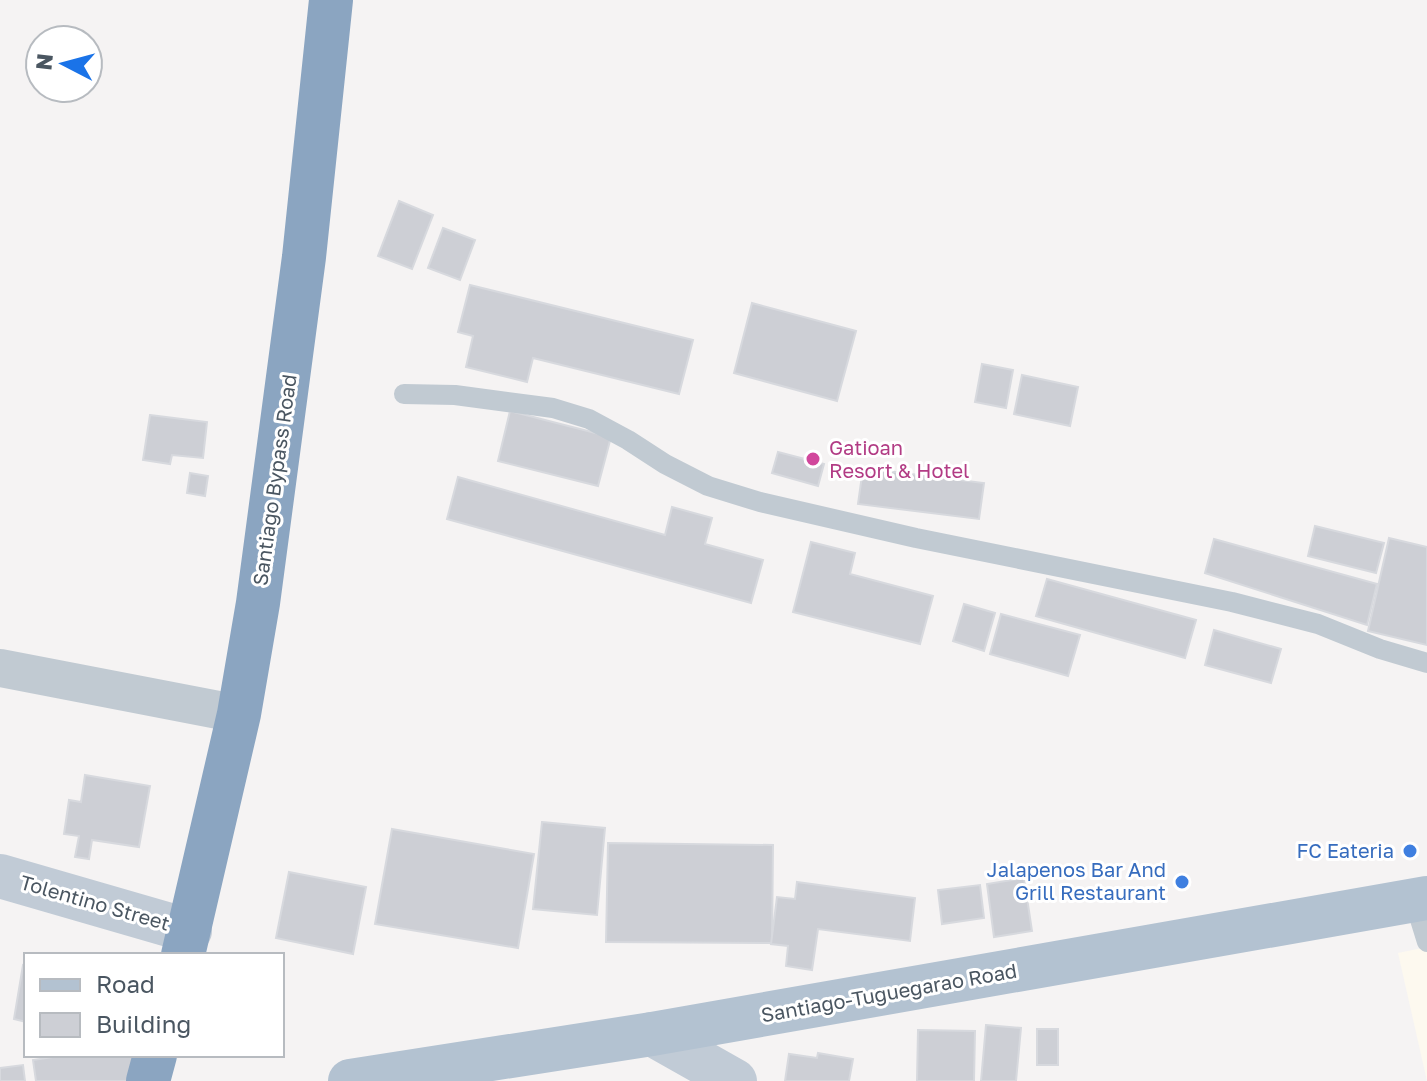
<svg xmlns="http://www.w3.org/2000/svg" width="1427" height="1081" viewBox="0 0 1427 1081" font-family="'Golos Text',sans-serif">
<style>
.commercial{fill:#fdf9ef}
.building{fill:#cdcfd5;stroke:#d7d9de;stroke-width:2}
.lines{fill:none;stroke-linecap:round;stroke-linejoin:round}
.lane{stroke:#c1cad2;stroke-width:20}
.street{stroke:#c1cad2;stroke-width:38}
.secondary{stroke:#c1cbd6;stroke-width:44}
.primary{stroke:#b3c2d1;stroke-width:44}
.highway{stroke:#8ba5c1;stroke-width:44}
.hotel-dot{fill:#d1479c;stroke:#fff;stroke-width:3}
.shop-dot{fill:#3f7fe0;stroke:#fff;stroke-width:3}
.labels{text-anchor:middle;stroke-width:6;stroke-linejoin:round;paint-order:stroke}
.hotel-label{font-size:20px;fill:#b23c85;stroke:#fff;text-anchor:start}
.street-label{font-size:20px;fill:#4a5661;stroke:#fff}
.shop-label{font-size:20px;fill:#366cbe;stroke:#fff;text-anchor:end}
</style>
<rect width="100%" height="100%" fill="#f5f3f3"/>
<!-- commercial -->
<polygon class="commercial" points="1427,947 1427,1081 1398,953"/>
<!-- building -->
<g class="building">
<polygon points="399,201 433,215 412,269 378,256"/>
<polygon points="443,228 475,240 460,280 428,268"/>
<polygon points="470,285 693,340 679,394 533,358 527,382 466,367 473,336 458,332"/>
<polygon points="752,303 856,331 837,401 734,373"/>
<polygon points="982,364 1013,370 1006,408 975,402"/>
<polygon points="1022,375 1078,387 1070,426 1014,414"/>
<polygon points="510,411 611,437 598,486 498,461"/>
<polygon points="150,415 207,422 203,458 172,455 170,464 143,460"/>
<polygon points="778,452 824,464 818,486 772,473"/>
<polygon points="863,468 984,483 979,519 858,504"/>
<polygon points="190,473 208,476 205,496 187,493"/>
<polygon points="458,477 665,535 672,507 712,518 705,544 763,560 751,603 447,519"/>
<polygon points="1315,526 1384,543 1376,573 1308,556"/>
<polygon points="1389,538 1427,547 1427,645 1368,631"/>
<polygon points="1214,539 1377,584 1367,625 1205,573"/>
<polygon points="811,542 855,553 850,574 933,596 920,644 793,612"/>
<polygon points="1047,579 1196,620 1185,658 1036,616"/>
<polygon points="964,604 995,613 984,651 953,641"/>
<polygon points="1001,614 1080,635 1068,676 990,654"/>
<polygon points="1214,630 1281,649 1271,683 1205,665"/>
<polygon points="85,775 150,786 139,847 92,840 89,859 75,857 79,836 64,834 69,800 81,802"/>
<polygon points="542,822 605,828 597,915 533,909"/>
<polygon points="392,829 534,854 518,948 375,924"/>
<polygon points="608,843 773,845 772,943 606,942"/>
<polygon points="289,872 366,887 353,954 276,938"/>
<polygon points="1024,878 1032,931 994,937 987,884"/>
<polygon points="797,882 915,898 910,941 818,929 812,970 786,966 788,946 771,944 777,897 795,899"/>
<polygon points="980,885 984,918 942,924 938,890"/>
<polygon points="23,965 26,966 26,1022 14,1019"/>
<polygon points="986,1025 1021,1028 1016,1081 981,1081"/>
<rect x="1037" y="1029" width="21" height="36"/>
<polygon points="918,1030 975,1031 974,1081 917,1081"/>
<polygon points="818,1053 853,1059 849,1081 785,1081 789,1054 817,1058"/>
<polygon points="66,1055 136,1055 139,1081 36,1081 33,1060"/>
<polygon points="23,1065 25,1081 0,1081 0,1068"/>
</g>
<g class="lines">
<!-- lane -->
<g class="lane">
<polyline points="404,394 455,395 553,408 589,419 628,440 665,464 708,486 760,502 916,538 1232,602 1318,624 1380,649 1427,663"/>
<polyline points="1414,900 1427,942"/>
</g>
<!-- street -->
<polyline class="street" points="0,668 239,714"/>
<!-- secondary -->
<g class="secondary">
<polyline points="0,876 190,931"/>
<polyline points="652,1034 735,1081"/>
</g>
<!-- primary -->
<polyline class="primary" points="350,1081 652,1034 1427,898"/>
<!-- highway -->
<g class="highway">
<polyline points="183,955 239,714 258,603 304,257 331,0"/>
<polyline points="148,1081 155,1055"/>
</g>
</g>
<!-- markers -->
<circle class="hotel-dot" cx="813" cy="459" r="8"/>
<g class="shop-dot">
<circle cx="1410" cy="851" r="8"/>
<circle cx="1182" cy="882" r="8"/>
</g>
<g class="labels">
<!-- hotel labels -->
<g class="hotel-label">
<text x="829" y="455">Gatioan<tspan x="829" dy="23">Resort &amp; Hotel</tspan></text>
</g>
<!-- street labels -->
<g class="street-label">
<text transform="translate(275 480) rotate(-82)" y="7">Santiago Bypass Road</text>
<text transform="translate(95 903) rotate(16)" y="7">Tolentino Street</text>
<text transform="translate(889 993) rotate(-10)" y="7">Santiago-Tuguegarao Road</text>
</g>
<!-- shop labels -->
<g class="shop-label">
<text x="1394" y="858">FC Eateria</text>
<text x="1166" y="877">Jalapenos Bar And<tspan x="1166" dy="23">Grill Restaurant</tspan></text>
</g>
</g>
<!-- legend -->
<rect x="24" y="953" width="260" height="104" fill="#ffffff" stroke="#b7bbc0" stroke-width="2"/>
<rect x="40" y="979" width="40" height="12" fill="#b3c2d1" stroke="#b7bbc0" stroke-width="2"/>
<text x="96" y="993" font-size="24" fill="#4a5661">Road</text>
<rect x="40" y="1013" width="40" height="24" fill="#cdcfd5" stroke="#b7bbc0" stroke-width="2"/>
<text x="96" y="1033" font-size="24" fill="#4a5661">Building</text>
<!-- north arrow -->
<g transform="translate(64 64) rotate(276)"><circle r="38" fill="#ffffff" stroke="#b7bbc0" stroke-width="2"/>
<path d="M0-6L14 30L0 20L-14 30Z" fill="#1a73e8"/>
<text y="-12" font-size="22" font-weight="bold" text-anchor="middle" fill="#4a5661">N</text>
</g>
</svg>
